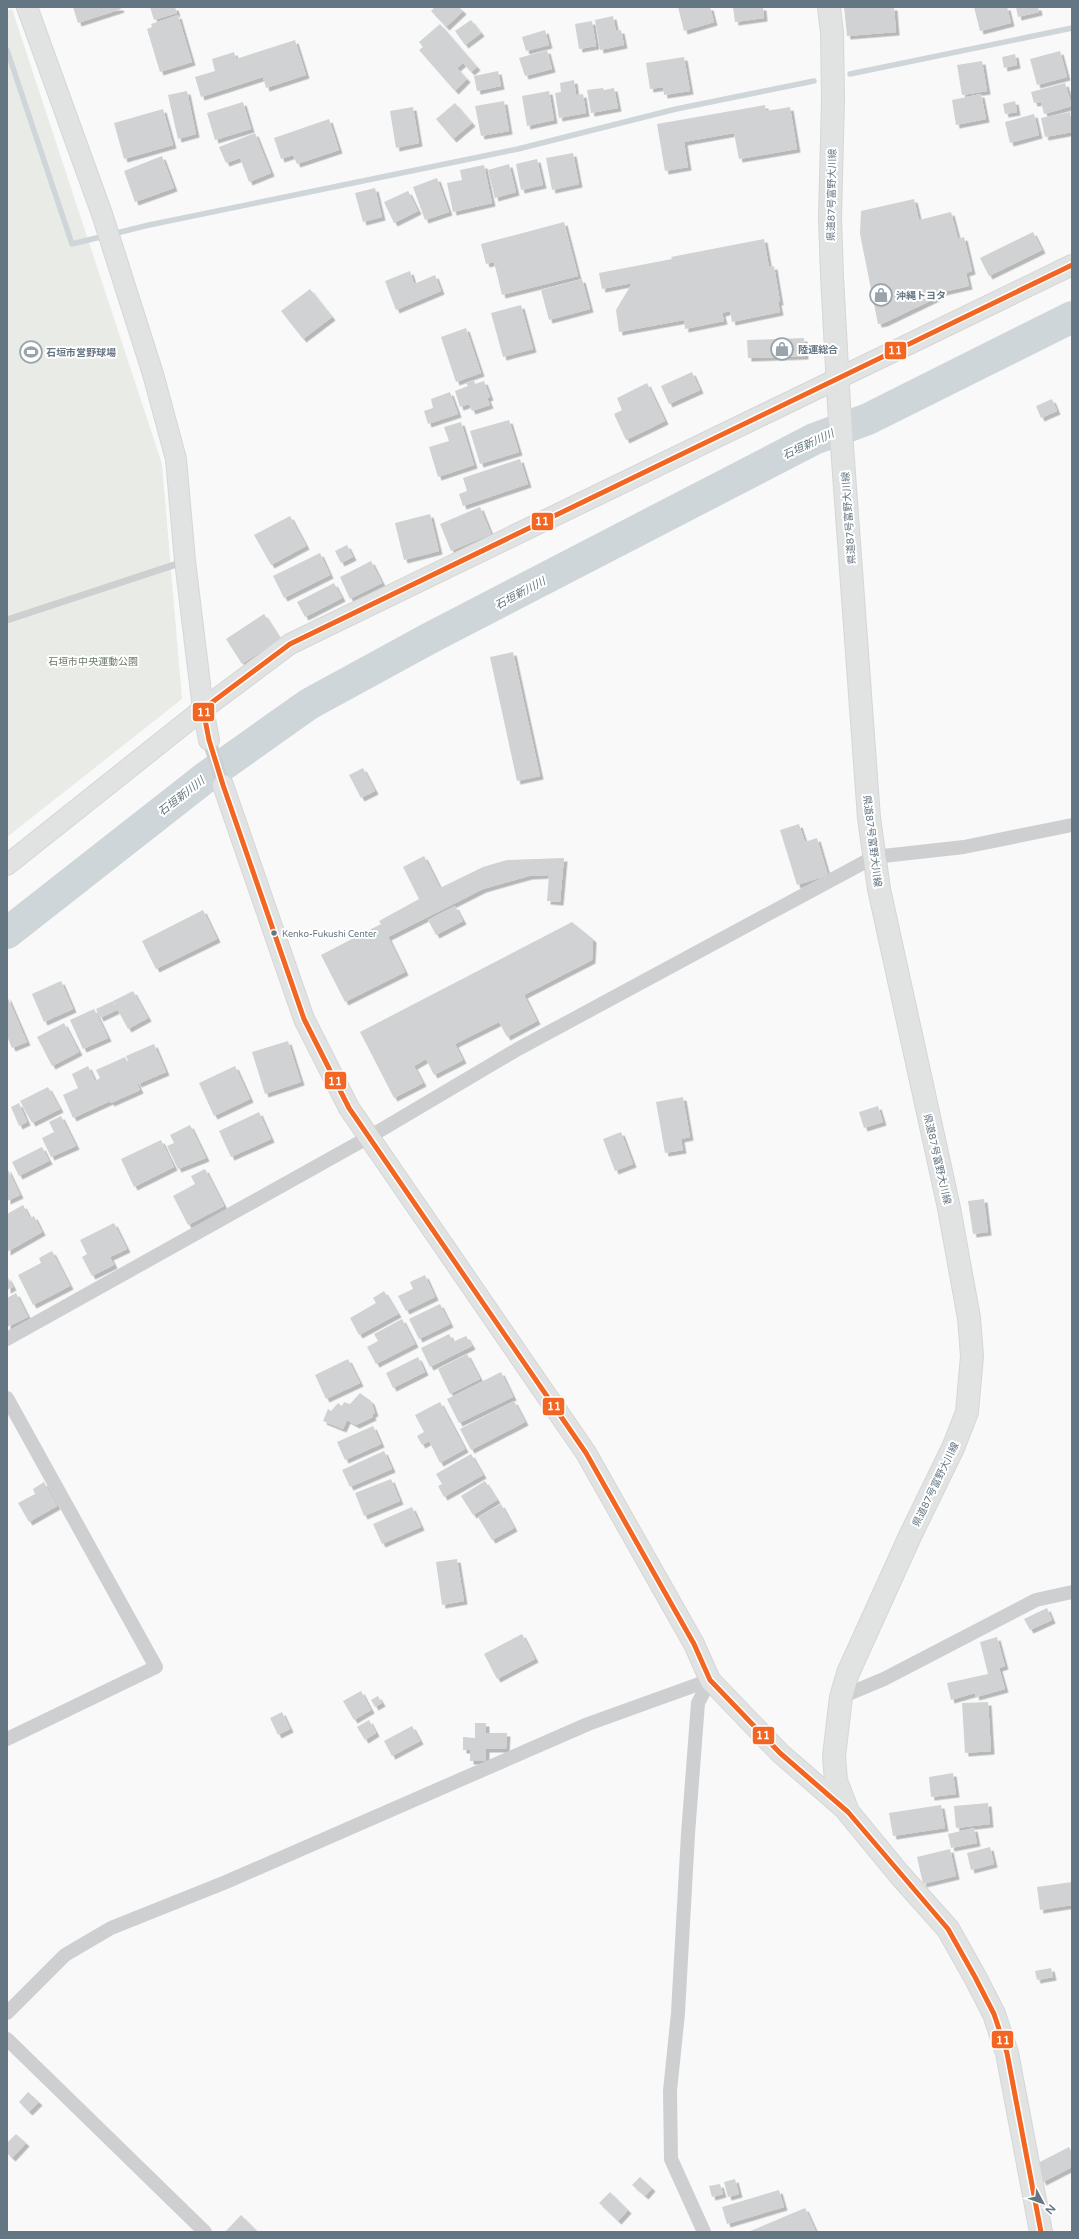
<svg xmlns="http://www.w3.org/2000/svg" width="1079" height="2239" viewBox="0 0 1079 2239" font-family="'Varela Round','Noto Sans JP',sans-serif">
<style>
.green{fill:#e8ebe6}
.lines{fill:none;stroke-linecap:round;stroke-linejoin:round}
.stream{stroke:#ced6d9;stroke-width:5.5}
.river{stroke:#ced6d9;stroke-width:32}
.building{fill:#d0d2d3;filter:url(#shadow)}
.secondary-casing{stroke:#d5d6d7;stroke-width:22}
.primary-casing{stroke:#d5d6d7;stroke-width:24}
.lane{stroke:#cecfd0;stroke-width:7}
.street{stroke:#cecfd0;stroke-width:14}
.secondary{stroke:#e1e2e2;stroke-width:20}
.primary{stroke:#e1e2e2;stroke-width:22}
.bus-1-casing{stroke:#fff;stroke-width:8}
.bus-1{stroke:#f26522;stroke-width:5}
.bus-dot{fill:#657683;stroke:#fff;stroke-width:1.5}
.labels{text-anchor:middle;stroke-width:4;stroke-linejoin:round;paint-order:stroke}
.bus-label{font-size:9px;fill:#657683;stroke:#fff;text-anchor:start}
.street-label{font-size:10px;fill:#657683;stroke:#fff}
.poi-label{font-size:10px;font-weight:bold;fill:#657683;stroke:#fff;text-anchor:start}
.park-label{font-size:10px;fill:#687a64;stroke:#fff}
.water-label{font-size:11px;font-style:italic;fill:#60757c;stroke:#fff}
.line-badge{stroke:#fff;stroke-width:1.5}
.badge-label{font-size:11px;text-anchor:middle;font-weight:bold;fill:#fff}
</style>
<defs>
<filter id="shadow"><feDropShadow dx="3.5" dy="3.5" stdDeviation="0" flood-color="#0004"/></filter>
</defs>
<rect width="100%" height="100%" fill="#f9f9f9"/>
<!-- green -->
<polygon class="green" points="12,9 162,464 182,699 7,837 7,11"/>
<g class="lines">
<!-- stream -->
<g class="stream">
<polyline points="7,50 72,244 149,225 518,149 676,109 814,81"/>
<polyline points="850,74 1072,28"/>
</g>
<!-- river -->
<polyline class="river" points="7,933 206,777 309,704 430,638 814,439 868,419 1072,317"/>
</g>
<!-- building -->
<g class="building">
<polygon points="73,7 120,7 121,9 78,23"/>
<polygon points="150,7 175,7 177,13 154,20"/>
<polygon points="435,7 459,7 463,11 446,27 431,11"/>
<polygon points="678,7 710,7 714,22 684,31"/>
<polygon points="733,7 763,7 764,18 735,22"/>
<polygon points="844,7 894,7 896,32 847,36"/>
<polygon points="974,7 1007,7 1011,23 980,31"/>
<polygon points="1016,7 1038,7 1039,12 1018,17"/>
<polygon points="178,15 192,62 160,72 147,29 152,27 151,24"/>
<polygon points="613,16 616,31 621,30 624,45 600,50 595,20"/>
<polygon points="471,20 481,33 465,45 455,31"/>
<polygon points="592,21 596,46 579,49 575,24"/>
<polygon points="440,24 477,67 471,72 463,63 457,68 467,79 455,91 419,50 423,47 419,42"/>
<polygon points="545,30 549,45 526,51 522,37"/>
<polygon points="295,40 306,75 266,88 263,77 201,97 195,77 215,71 212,59 234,52 236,59"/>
<polygon points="547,50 552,69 525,76 519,58"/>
<polygon points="1060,51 1067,77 1037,85 1030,59"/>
<polygon points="1015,54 1017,65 1004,68 1002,57"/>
<polygon points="684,57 690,91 664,95 663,87 650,89 646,63"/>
<polygon points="982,61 987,91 962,95 957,65"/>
<polygon points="498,71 501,86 477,91 474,76"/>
<polygon points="574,80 576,95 583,94 586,113 559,118 555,93 561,92 560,83"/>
<polygon points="1065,83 1072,106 1044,114 1041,102 1034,103 1031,92"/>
<polygon points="603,88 604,90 614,88 618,108 591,113 587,90"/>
<polygon points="187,91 196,134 178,139 168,95"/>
<polygon points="549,91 554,120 527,126 522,96"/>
<polygon points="981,94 986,119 956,125 952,100"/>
<polygon points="504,101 509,131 481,136 475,106"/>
<polygon points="1015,101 1017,112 1005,114 1003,104"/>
<polygon points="243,102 251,129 215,140 207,113"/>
<polygon points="455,103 472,123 453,139 436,119"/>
<polygon points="765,105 766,111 790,107 797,149 739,159 734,133 684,142 688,167 665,171 657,124"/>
<polygon points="413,107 419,143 396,148 390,111"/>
<polygon points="163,109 173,145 124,159 114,123"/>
<polygon points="1070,112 1072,132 1045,137 1041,118"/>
<polygon points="1034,114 1039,135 1010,143 1005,122"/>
<polygon points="329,119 339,150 297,164 293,155 281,159 274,138"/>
<polygon points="255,133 271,173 249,182 240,158 226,163 219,147"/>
<polygon points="573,153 579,184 552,190 546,158"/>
<polygon points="162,156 174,188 135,202 124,171"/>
<polygon points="537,159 543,185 521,190 516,164"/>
<polygon points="509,164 516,192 495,198 488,170"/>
<polygon points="484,165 492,203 453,212 447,183 462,180 460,170"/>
<polygon points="437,178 449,212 425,220 413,187"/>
<polygon points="375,188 382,217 363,222 355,193"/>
<polygon points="408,191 418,211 394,223 384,202"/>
<polygon points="914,199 919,220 951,212 958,239 964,237 972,271 966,273 969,286 934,294 936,298 884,323 878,324 860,234 861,211"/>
<polygon points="564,222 578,276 502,295 494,262 486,264 481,244"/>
<polygon points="1033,232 1042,250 989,276 980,258"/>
<polygon points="764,239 769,267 774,266 780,302 778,302 780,312 732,322 730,311 722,313 724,321 685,329 684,320 619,332 616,310 632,283 602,289 599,273 672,259 671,257"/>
<polygon points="410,271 414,284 435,275 441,291 396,310 385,281"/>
<polygon points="582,279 590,309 549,320 541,290"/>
<polygon points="310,289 332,317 303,339 281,311"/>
<polygon points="521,305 533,349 503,357 491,313"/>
<polygon points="466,328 481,373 456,382 441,337"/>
<polygon points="804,338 805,356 748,358 747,340"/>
<polygon points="692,372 700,390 669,404 661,386"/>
<polygon points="474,380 475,384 484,381 490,397 487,398 490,405 472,411 469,404 460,407 455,391 468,386 466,383"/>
<polygon points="647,383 665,421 626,440 614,414 622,410 617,398"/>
<polygon points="450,392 458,414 428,424 424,411 433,408 431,399"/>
<polygon points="1052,399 1057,411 1041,418 1036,406"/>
<polygon points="509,420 519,452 480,464 470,431"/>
<polygon points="461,422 474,465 438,477 429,447 449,441 444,427"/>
<polygon points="520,459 528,484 463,506 459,494 467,491 463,478"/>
<polygon points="480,507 491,534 451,551 440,524"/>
<polygon points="430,514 439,551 404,560 395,523"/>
<polygon points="290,516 306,546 271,565 254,535"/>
<polygon points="347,545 353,557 341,563 335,551"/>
<polygon points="320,553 330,575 284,598 273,576"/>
<polygon points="371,561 382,583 350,599 340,577"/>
<polygon points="334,583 342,598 305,617 297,602"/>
<polygon points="264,614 280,639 242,664 226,639"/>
<polygon points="513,652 540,776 517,781 490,657"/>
<polygon points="363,768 375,791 361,798 349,775"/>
<polygon points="799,824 805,842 817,838 828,875 797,885 780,830"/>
<polygon points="424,856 440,888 483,867 507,860 564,858 560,902 547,901 549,875 529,876 483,889 388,937 383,927 405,972 345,1002 321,955 381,924 379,921 419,899 403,867"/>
<polygon points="455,906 463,921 436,935 428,920"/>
<polygon points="203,910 217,939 156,969 142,941"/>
<polygon points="572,922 593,939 592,960 524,995 537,1021 507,1037 499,1022 455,1044 463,1060 434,1075 426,1059 414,1066 423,1083 394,1098 360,1032"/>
<polygon points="61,981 73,1009 44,1022 32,994"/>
<polygon points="133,991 148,1018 128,1029 113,1001"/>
<polygon points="7,996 27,1042 12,1048 7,1036"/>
<polygon points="113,1001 117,1010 100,1018 96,1009"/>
<polygon points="94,1009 108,1038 83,1049 70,1020"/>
<polygon points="64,1023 79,1052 52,1066 37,1037"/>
<polygon points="288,1041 301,1082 265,1094 252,1052"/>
<polygon points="154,1044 166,1072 138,1084 126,1056"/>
<polygon points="125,1057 140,1090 111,1103 110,1101 73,1118 63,1095 78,1088 72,1074 88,1066 95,1081 100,1078 96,1070"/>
<polygon points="235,1066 250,1099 214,1116 199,1083"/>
<polygon points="48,1087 60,1109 32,1123 20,1101"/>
<polygon points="683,1097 690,1137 681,1139 683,1150 665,1153 656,1102"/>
<polygon points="19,1103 27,1122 19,1126 11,1107"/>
<polygon points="878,1106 883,1122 864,1128 859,1112"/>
<polygon points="259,1112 271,1139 231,1157 219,1131"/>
<polygon points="61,1116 76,1146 51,1157 42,1138 54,1132 49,1122"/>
<polygon points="190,1125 206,1158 178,1169 167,1146 174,1143 170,1135"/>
<polygon points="621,1132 633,1164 615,1171 603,1139"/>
<polygon points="161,1140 174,1167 134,1187 121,1159"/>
<polygon points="42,1147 49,1161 19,1176 12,1162"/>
<polygon points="7,1168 20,1195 7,1201"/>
<polygon points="205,1169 224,1206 188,1225 173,1196 195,1184 191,1176"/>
<polygon points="984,1199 988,1232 973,1234 968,1201"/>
<polygon points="23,1205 30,1218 34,1216 42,1232 7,1252 7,1214"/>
<polygon points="114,1223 127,1249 110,1257 114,1265 92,1276 82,1257 87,1254 80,1240"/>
<polygon points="52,1251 70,1286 33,1305 18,1275 41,1263 39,1258"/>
<polygon points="425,1275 435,1297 406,1311 398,1296 413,1289 410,1282"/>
<polygon points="7,1276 13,1287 7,1290"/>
<polygon points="384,1291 398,1314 359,1335 350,1318 376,1303 373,1298"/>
<polygon points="16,1293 28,1317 7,1327 7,1298"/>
<polygon points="440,1304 450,1324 419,1339 409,1319"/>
<polygon points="402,1319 415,1344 376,1364 367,1347 378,1341 374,1334"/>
<polygon points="449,1334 453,1342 466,1336 472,1346 430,1367 421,1348"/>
<polygon points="467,1354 480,1379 450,1394 438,1369"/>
<polygon points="418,1357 425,1372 393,1388 386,1373"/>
<polygon points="348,1359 360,1383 326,1399 315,1375"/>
<polygon points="501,1372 513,1397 459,1423 447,1399"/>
<polygon points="360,1393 371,1401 375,1413 372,1414 373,1417 356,1425 347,1420 343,1429 323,1421 328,1409 331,1411 338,1403 342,1406 344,1402 350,1404"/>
<polygon points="514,1401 525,1422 471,1450 460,1429"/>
<polygon points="440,1402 465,1449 440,1463 429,1441 422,1445 417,1436 424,1432 415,1415"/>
<polygon points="373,1426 381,1444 345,1460 337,1442"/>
<polygon points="384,1451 392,1469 350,1487 342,1470"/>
<polygon points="471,1454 483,1475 444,1497 438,1486 442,1484 436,1474"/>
<polygon points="391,1479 400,1501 364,1516 355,1493"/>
<polygon points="485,1481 497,1500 473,1515 461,1496"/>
<polygon points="44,1482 57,1506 29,1522 18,1503 35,1494 33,1489"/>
<polygon points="501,1504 514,1528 492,1540 478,1517"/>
<polygon points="412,1507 421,1527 382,1544 373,1524"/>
<polygon points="457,1559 464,1601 442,1605 436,1562"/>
<polygon points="1047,1608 1052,1620 1030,1630 1024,1619"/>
<polygon points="522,1634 535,1659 497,1679 484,1654"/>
<polygon points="997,1637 1005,1666 999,1668 1005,1689 976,1697 975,1693 951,1700 947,1683 988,1674 980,1642"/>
<polygon points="361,1691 371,1710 354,1720 343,1701"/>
<polygon points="378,1696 382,1703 375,1707 371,1700"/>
<polygon points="988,1702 991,1751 965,1753 962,1703"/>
<polygon points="282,1712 290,1729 278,1735 270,1718"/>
<polygon points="369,1720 376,1733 365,1740 357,1727"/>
<polygon points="475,1723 486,1723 486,1733 507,1733 506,1749 486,1749 486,1761 470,1761 470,1750 463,1750 463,1737 475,1738"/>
<polygon points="412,1726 420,1741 392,1756 384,1741"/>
<polygon points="953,1773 956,1794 931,1797 929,1777"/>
<polygon points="988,1803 990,1824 956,1828 954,1806"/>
<polygon points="941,1805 945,1828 893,1836 889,1813"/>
<polygon points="974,1828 977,1843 951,1848 948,1834"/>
<polygon points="990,1847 994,1864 971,1870 967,1853"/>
<polygon points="950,1849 956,1876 923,1884 917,1857"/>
<polygon points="1072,1882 1072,1905 1040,1910 1037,1887"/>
<polygon points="1051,1968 1053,1977 1037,1980 1035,1971"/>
<polygon points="28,2092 39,2102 29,2112 19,2102"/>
<polygon points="16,2134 26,2143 12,2158 7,2153 7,2143"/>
<polygon points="1069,2147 1072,2153 1072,2167 1043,2182 1034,2165"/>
<polygon points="640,2177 652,2188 645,2196 632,2185"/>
<polygon points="735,2179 739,2194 728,2197 724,2182"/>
<polygon points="720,2184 723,2194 712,2197 709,2186"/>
<polygon points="779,2190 784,2207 727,2224 722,2207"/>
<polygon points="610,2192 628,2210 618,2221 599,2203"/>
<polygon points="805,2208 816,2232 748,2232"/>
<polygon points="241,2215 257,2231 225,2232"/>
</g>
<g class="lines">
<!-- secondary casing -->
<g class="secondary-casing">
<g id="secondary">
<polyline points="27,7 102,214 153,374 176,459 185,561 203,709 209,740"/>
<polyline points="223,785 304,1019 349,1108 586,1453 694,1644 710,1680 780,1753 848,1812"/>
<polyline points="7,865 203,709 290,644 1072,265"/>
</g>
</g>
<!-- primary casing -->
<g class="primary-casing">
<polyline id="primary" points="829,7 832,33 833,99 830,217 832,276 839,405 869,818 879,889 949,1208 969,1318 972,1356 967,1412 953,1448 911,1534 848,1673 841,1697 834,1756 836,1781 848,1812 899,1874 948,1929 975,1977 994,2014 1007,2053 1041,2232"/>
</g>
<!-- lane -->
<polyline class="lane" points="7,620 183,562"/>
<!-- street -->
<g class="street">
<polyline points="209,740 223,785"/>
<polyline points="7,1339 369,1137 518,1049 874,857 964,847 1072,825"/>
<polyline points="7,1398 156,1667 7,1739"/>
<polyline points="841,1697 884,1679 1036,1600 1072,1592"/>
<polyline points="7,2013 65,1955 111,1928 226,1882 588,1724 710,1680"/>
<polyline points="7,2039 205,2232"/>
<polyline points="704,2232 671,2159 670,2091 678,2013 688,1834 698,1703 710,1680"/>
</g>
<!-- secondary -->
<use href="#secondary" class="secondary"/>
<!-- primary -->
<use href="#primary" class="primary"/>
<!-- bus-1 casing -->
<g class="bus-1-casing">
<polyline id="bus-1" points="1041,2232 1007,2053 994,2014 975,1977 948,1929 848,1812 780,1753 710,1680 694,1644 586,1453 349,1108 304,1019 223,785 209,740 203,709 290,644 1072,265"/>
</g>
<!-- bus-1 -->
<use href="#bus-1" class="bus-1"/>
</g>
<!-- icons -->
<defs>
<g id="shop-ring" transform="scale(1.15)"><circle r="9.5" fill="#fff" stroke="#99a4ac" stroke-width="1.5"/><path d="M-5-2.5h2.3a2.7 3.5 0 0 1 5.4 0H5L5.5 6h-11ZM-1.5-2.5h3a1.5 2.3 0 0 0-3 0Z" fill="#99a4ac"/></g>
<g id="stadium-ring" transform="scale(1.15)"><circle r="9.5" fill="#fff" stroke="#99a4ac" stroke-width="1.5"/><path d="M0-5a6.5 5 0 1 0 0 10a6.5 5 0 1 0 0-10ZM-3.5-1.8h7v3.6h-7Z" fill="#99a4ac"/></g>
</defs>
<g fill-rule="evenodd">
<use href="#shop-ring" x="881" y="295"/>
<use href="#shop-ring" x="782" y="349"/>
<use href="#stadium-ring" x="31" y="352"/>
</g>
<!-- markers -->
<circle class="bus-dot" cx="274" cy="933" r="3.5"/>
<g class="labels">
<!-- bus labels -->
<g class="bus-label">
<text x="282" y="937">Kenko-Fukushi Center</text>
</g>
<!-- street labels -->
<g class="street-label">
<text transform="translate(831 195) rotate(-89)" y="4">県道87号富野大川線</text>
<text transform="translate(848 518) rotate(-94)" y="4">県道87号富野大川線</text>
<text transform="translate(873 841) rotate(83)" y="4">県道87号富野大川線</text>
<text transform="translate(938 1159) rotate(77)" y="4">県道87号富野大川線</text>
<text transform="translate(935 1484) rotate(-64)" y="4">県道87号富野大川線</text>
</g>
<!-- poi labels -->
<g class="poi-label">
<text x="896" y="299">沖縄トヨタ</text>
<text x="798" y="353">陸運総合</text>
<text x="46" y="356">石垣市営野球場</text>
</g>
<!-- park labels -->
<g class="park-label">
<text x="93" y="665">石垣市中央運動公園</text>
</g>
<!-- water labels -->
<g class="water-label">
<text transform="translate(808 444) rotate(-25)" y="4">石垣新川川</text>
<text transform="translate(520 593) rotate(-28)" y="4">石垣新川川</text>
<text transform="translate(181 796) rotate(-38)" y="4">石垣新川川</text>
</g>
</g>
<g class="line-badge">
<rect x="884" y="341" width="23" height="19" rx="4" fill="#f26522"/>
<rect x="531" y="512" width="23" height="19" rx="4" fill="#f26522"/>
<rect x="192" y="702" width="23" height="20" rx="4" fill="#f26522"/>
<rect x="324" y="1071" width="23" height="19" rx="4" fill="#f26522"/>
<rect x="542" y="1397" width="23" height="19" rx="4" fill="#f26522"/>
<rect x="752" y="1726" width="23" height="19" rx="4" fill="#f26522"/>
<rect x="991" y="2030" width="23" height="19" rx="4" fill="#f26522"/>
</g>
<g class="badge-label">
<text x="895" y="354">11</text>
<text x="542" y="525">11</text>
<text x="204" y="716">11</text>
<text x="335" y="1085">11</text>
<text x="554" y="1410">11</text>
<text x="763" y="1739">11</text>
<text x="1003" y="2044">11</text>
</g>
<!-- border -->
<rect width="1079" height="2239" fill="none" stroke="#657683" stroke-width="16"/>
<!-- north arrow -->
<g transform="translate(1043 2203) rotate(131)" stroke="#ffffff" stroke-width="3" paint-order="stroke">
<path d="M0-3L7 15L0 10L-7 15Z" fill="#657683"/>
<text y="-6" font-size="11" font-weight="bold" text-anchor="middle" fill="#657683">N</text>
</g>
</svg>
